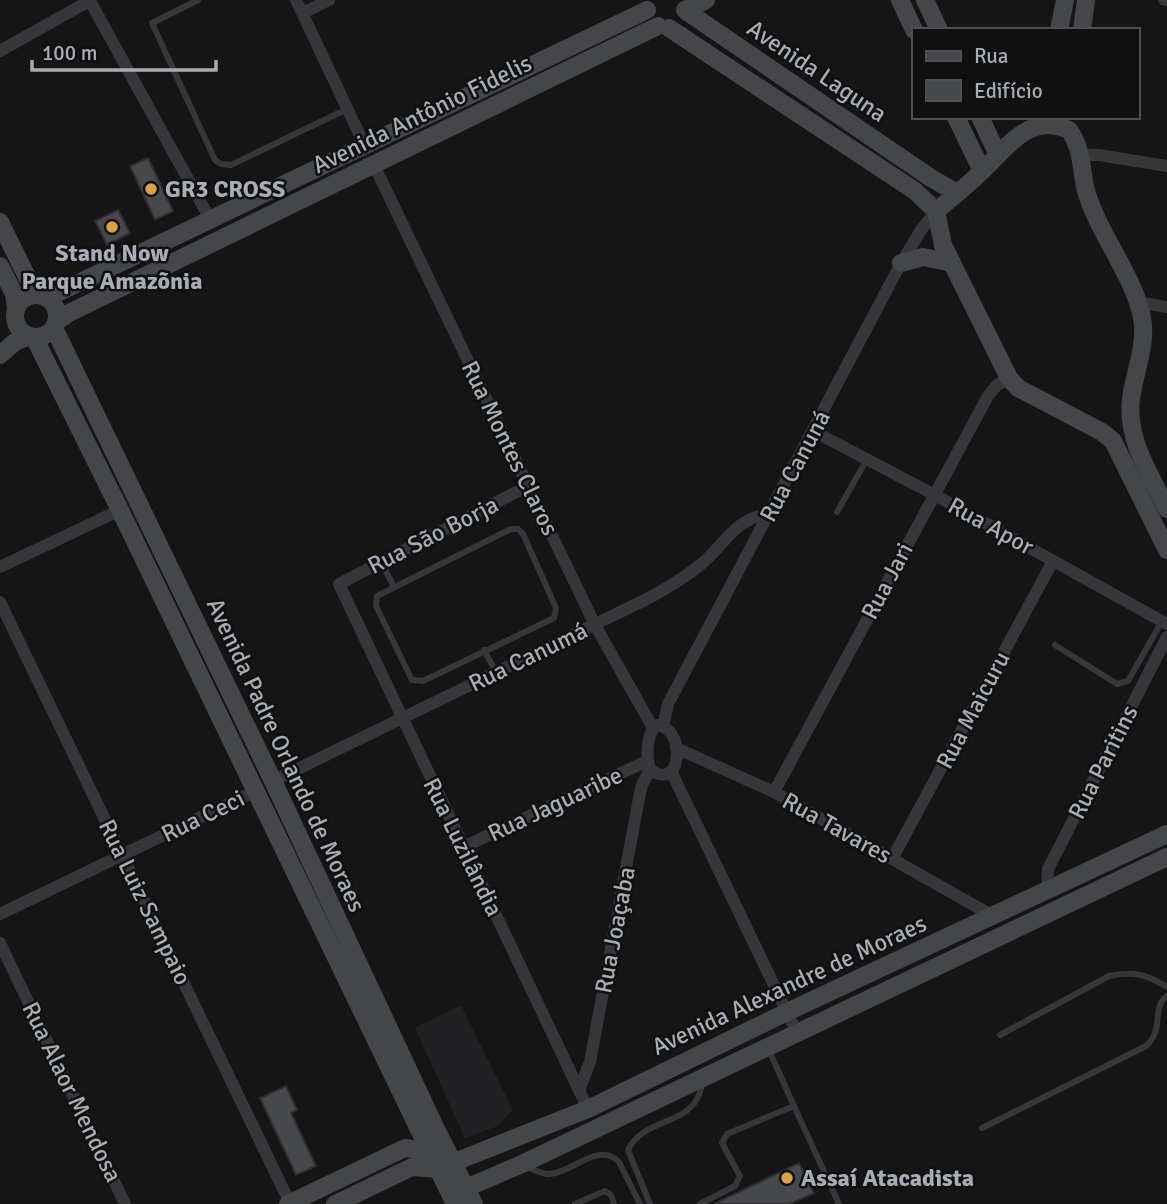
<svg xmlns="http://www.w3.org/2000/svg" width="1167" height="1204" viewBox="0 0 1167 1204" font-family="Signika,sans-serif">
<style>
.built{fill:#212123}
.building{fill:#47484b;stroke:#2f2f32;stroke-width:2}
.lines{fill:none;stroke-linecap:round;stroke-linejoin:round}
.lane{stroke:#36373b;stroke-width:6}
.street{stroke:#36373b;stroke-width:12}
.secondary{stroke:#44464a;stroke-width:18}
.poi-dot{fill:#dba148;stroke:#101011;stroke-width:2.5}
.labels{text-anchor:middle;stroke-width:5;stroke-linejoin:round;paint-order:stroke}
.street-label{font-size:24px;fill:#a8adb5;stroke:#101011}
.poi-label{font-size:24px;font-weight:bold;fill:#a8adb5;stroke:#101011;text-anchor:start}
</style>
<rect width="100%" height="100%" fill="#151516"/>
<!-- built -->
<polygon class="built" points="461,1005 513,1110 498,1126 465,1138 415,1028"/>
<!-- building -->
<g class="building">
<polygon points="148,158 173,211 155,220 130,166"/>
<polygon points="118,210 130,233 107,245 95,221"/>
<polygon points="286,1086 297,1110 291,1113 316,1166 296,1175 260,1098"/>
<polygon points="799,1163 814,1193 790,1204 714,1204"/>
</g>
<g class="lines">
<!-- lane -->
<g class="lane">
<polyline points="198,0 152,23 215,160 221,164 231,165 347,109"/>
<polyline points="837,512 867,459"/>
<polygon points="511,529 518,529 523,534 556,608 554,618 423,681 412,680 376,606 377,596"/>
<polyline points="381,562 394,587"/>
<polyline points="1055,645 1117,684 1128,681 1162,621"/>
<polyline points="484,650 496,672"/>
<path d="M1000,1035L1109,976C1134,971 1146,974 1167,987"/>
<polyline points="794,1106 839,1204"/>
<path d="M982,1128L1146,1046C1165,1029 1151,1007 1167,996"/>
<path d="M525,1166C532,1169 540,1173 547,1174C571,1175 598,1140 619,1162L640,1204"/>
<polyline points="575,1204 605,1191 611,1195 614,1204"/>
<path d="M650,1204L628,1150C643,1119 685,1125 698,1097C701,1092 701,1086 703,1080"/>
<polyline points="700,1204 735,1186 740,1176 722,1143 727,1134 794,1106 768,1048"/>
</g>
<!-- street -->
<g class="street">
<polyline points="296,0 364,144"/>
<polyline points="1164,0 1167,0"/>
<polyline points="90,1 210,219"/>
<polyline points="303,13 329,0"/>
<polyline points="0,51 91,0"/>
<polyline points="1081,155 1099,155 1167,166"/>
<polyline points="374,165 595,625 653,728"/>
<polyline points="1138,302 1167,307"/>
<polyline points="813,431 933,494 1167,624"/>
<polyline points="528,486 339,584 588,1109"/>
<polyline points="0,567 120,510"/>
<polyline points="0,602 290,1203"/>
<path d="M657,725C687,728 682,794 650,769C646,757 646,733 657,725Z"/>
<polyline points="663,726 668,704 901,263 921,230 936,211"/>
<polyline points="676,748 774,792 993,916"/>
<polyline points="671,771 797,1033"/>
<path d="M273,781L649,598C667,588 684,578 700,565C726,544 734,518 770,514"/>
<polyline points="774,792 988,396 997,385 1009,378"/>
<polyline points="463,847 647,761"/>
<polyline points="892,859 1053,561"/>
<polyline points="1047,890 1048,869 1167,637"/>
<polyline points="0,914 255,791"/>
<polyline points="0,943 125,1204"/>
<polyline points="579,1090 590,1062 639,798 642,785 650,769"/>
</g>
<!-- secondary -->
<g class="secondary">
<polyline points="900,0 914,30"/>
<polyline points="925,0 939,30"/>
<polyline points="685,10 706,0"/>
<polyline points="686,11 931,178 957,193"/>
<polyline points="669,28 915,191 936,211"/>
<polyline points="1059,30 1065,0"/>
<polyline points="1082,30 1086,0"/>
<polyline points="956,117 982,171"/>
<polyline points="980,117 998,155"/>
<path d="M936,211C952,198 968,185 982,171C1008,147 1029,112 1069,130C1082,148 1081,167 1085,187C1096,232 1139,281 1143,325C1145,349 1134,375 1131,399C1126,439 1150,474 1167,509"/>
<polyline points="936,211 943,245 1009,378 1018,388 1102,432 1113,441 1167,550"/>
<polyline points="0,222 32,287 40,295"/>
<polyline points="901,263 923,257 952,263"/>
<polyline points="0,266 14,294 16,308"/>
<circle cx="36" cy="316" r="21"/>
<polyline points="47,298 647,10"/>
<polyline points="57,321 69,313 658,26"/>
<polyline points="54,328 273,781 436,1129 474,1204"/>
<polyline points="34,337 120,510 455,1204"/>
<polyline points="0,355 15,342 29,336"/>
<polyline points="466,1188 522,1164 1167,857"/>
<polyline points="288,1204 405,1148 429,1151 452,1163 588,1109 787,1012 1167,834"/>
<polyline points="335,1204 412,1167 438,1169 446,1175"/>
</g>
</g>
<!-- markers -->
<g class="poi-dot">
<circle cx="151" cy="189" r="7"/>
<circle cx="112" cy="227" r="7"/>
<circle cx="787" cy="1178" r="7"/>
</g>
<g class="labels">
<!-- street labels -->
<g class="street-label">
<text transform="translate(817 71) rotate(34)" y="8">Avenida Laguna</text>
<text transform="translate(422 114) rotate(-26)" y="8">Avenida Antônio Fidelis</text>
<text transform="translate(510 448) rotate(64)" y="8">Rua Montes Claros</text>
<text transform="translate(795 466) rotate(-62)" y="8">Rua Canuná</text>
<text transform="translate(991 526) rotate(29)" y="8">Rua Apor</text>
<text transform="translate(433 535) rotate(-27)" y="8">Rua São Borja</text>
<text transform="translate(887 581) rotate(-62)" y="8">Rua Jari</text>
<text transform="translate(528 657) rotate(-26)" y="8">Rua Canumá</text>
<text transform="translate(973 710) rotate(-62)" y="8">Rua Maicuru</text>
<text transform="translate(286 755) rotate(65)" y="8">Avenida Padre Orlando de Moraes</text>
<text transform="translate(1103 762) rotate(-63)" y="8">Rua Paritins</text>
<text transform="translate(555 804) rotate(-25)" y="8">Rua Jaguaribe</text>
<text transform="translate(203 816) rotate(-26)" y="8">Rua Ceci</text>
<text transform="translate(837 828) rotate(29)" y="8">Rua Tavares</text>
<text transform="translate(463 847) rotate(64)" y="8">Rua Luzilândia</text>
<text transform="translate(145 902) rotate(64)" y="8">Rua Luiz Sampaio</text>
<text transform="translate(615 930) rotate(-79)" y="8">Rua Joaçaba</text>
<text transform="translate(789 985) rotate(-25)" y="8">Avenida Alexandre de Moraes</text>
<text transform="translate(72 1092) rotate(64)" y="8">Rua Alaor Mendosa</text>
</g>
<!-- poi labels -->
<g class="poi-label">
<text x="165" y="197">GR3 CROSS</text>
<text x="112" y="261" text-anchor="middle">Stand Now<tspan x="112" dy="28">Parque Amazõnia</tspan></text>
<text x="801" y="1186">Assaí Atacadista</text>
</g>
</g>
<!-- legend -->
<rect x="912" y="28" width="228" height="91" fill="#101011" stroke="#4d4f53" stroke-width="2"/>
<rect x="926" y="51" width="35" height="10" fill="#44464a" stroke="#4d4f53" stroke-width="2"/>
<text x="974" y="63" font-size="21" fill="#a8adb5">Rua</text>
<rect x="926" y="80" width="35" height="21" fill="#47484b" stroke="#4d4f53" stroke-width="2"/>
<text x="974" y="98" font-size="21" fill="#a8adb5">Edifício</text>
<!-- scale -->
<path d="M32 60v10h184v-10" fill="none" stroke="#a8adb5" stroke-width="3.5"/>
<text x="42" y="60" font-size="21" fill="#a8adb5" stroke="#101011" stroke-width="5" paint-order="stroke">100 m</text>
</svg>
